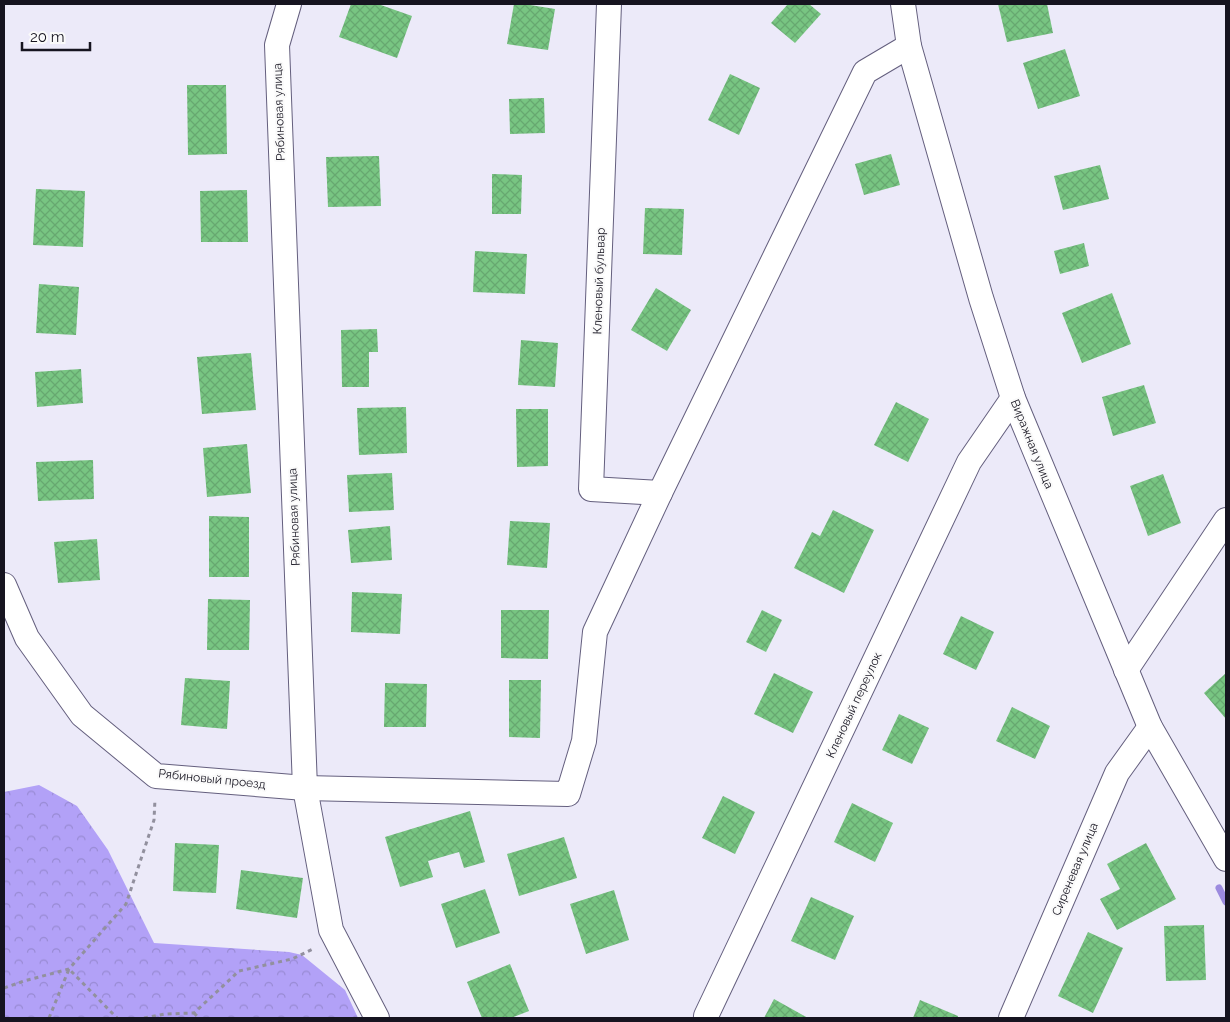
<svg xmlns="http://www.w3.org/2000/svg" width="1230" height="1022" viewBox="0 0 1230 1022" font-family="Raleway,sans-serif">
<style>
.forest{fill:url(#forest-crowns)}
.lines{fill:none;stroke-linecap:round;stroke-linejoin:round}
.stream{stroke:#9c8bdf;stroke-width:7}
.building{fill:url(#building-cross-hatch)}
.minor-casing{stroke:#645f7e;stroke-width:26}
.path{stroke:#92909e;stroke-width:3;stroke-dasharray:4 4;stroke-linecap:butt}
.minor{stroke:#fff;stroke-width:24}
.labels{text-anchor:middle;stroke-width:4;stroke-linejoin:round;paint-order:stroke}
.street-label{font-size:12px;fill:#161420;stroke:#fafafa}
</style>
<defs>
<pattern id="forest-crowns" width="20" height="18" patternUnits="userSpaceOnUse" patternTransform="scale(1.25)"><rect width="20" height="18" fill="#b2a1f7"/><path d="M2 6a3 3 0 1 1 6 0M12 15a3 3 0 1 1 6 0" fill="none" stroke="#988ad3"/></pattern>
<pattern id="building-cross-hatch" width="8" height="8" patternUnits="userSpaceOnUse" patternTransform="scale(1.25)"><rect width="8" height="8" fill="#78c582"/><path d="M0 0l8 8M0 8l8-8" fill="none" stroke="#67a870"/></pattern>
</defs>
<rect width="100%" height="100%" fill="#eceaf9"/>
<!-- forest -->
<polygon class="forest" points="39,785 77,806 108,850 154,943 289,952 302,955 345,990 358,1018 4,1018 4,792"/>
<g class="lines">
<!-- stream -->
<polyline class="stream" points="1219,888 1226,902"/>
</g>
<!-- building -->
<g class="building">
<polygon points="351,4 378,4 412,16 397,58 339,37"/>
<polygon points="514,4 524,4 555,9 548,50 507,44"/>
<polygon points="788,4 809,4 821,14 795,43 771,23"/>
<polygon points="998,4 1047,4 1053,33 1007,42"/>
<polygon points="1065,49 1080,96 1038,109 1023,63"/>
<polygon points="730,74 760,88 739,135 708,120"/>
<polygon points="187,85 226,85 227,154 188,155"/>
<polygon points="544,98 545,133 510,134 509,99"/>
<polygon points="891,154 900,185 864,195 855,164"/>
<polygon points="379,156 381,206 328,207 326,157"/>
<polygon points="1100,165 1109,199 1063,210 1054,176"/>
<polygon points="492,174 522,175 521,214 492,214"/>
<polygon points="36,189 85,191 83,247 33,245"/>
<polygon points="247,190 248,242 201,242 200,191"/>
<polygon points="645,208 684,209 682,255 643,254"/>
<polygon points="1084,243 1089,266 1060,274 1054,251"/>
<polygon points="475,251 527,254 525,294 473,292"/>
<polygon points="39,284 79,287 76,335 36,333"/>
<polygon points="656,288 691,310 667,351 631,330"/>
<polygon points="1112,293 1131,344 1082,363 1062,313"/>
<polygon points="377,329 378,352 369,352 369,387 342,387 341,330"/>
<polygon points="521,340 558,343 555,387 518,385"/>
<polygon points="251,353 256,410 202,414 197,357"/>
<polygon points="81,369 83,403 37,407 35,372"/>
<polygon points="1144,385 1156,423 1113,436 1102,397"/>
<polygon points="896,402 929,419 908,462 874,445"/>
<polygon points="406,407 407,453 359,455 357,408"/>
<polygon points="516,409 548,409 548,466 517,467"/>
<polygon points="247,444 251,493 207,497 203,448"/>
<polygon points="93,460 94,499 38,501 36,462"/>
<polygon points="392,473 394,510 349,512 347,475"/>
<polygon points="1163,474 1181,523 1148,536 1130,486"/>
<polygon points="833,510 874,530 844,593 794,568 812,532 820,536"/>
<polygon points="209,516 249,517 249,577 209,577"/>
<polygon points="510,521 550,523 547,568 507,565"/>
<polygon points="390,526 392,560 351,563 348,530"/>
<polygon points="97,539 100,580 58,583 54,542"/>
<polygon points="352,592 402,594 400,634 351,632"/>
<polygon points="208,599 250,600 249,650 207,650"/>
<polygon points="501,610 549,610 548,659 501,658"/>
<polygon points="762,610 782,620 766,652 746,642"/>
<polygon points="961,616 994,632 976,670 943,654"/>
<polygon points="774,673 813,692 793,733 754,714"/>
<polygon points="1226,673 1226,719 1204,693"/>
<polygon points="185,678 230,681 227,729 181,725"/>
<polygon points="509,680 541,680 540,738 509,737"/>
<polygon points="385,683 427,684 426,727 384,727"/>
<polygon points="1012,707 1050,726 1035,759 996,741"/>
<polygon points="899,714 929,728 912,764 882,750"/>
<polygon points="723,796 755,812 735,854 702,838"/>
<polygon points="852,803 893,823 875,862 834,842"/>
<polygon points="470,811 485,862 464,868 459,852 428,861 433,877 400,887 385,837"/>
<polygon points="564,837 577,878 519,896 507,854"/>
<polygon points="175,843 219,845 216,893 173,891"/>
<polygon points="1146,843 1176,899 1117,930 1100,899 1120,889 1107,864"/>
<polygon points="241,870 303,878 297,918 236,909"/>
<polygon points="485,889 500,933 456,948 441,904"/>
<polygon points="614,890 629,940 586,954 570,904"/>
<polygon points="811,897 854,916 835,960 791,941"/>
<polygon points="1204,925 1206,980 1166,981 1164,926"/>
<polygon points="1088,932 1123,948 1093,1013 1058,996"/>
<polygon points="510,964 529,1011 511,1018 482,1018 467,982"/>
<polygon points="774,999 808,1018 764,1018"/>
<polygon points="920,1000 958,1016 958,1018 913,1018"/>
</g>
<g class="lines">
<!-- minor casing -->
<g class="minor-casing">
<g id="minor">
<polyline points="289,4 277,45 305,788 331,930 377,1018"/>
<polyline points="609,4 591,489 660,493"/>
<polyline points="903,4 909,46 981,298 1013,398 1150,727 1226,859"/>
<polyline points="4,585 27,638 82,715 156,776 305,788 568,794 584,741 595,632 660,493 865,72 909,46"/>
<polyline points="1126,670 1226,520"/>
<polyline points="707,1018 706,1016 969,462 1013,398"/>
<polyline points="1011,1018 1117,773 1150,727"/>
</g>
</g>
<!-- path -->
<g class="path">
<polyline points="4,988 24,981 69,969 126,904 154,820 155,799"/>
<polyline points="194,1013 199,1018"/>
<polyline points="49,1018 69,969 117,1018"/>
<polyline points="144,1018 165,1014 194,1013 239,971 292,959 315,948"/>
</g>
<!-- minor -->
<use href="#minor" class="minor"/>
</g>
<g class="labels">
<!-- street labels -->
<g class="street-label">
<text transform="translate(279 112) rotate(-92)" y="4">Рябиновая улица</text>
<text transform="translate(599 281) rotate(-88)" y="4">Кленовый бульвар</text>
<text transform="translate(1032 444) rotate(68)" y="4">Виражная улица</text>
<text transform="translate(294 517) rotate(-92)" y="4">Рябиновая улица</text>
<text transform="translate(854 705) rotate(-65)" y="4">Кленовый переулок</text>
<text transform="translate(212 779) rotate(6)" y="4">Рябиновый проезд</text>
<text transform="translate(1075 869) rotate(-67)" y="4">Сиреневая улица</text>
</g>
</g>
<!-- border -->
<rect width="1230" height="1022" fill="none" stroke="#161420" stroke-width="10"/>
<!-- scale -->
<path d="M22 42v8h68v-8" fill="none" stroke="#161420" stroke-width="2.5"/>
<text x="30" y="42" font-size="15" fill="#161420" stroke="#fafafa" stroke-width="4" paint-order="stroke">20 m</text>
</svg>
